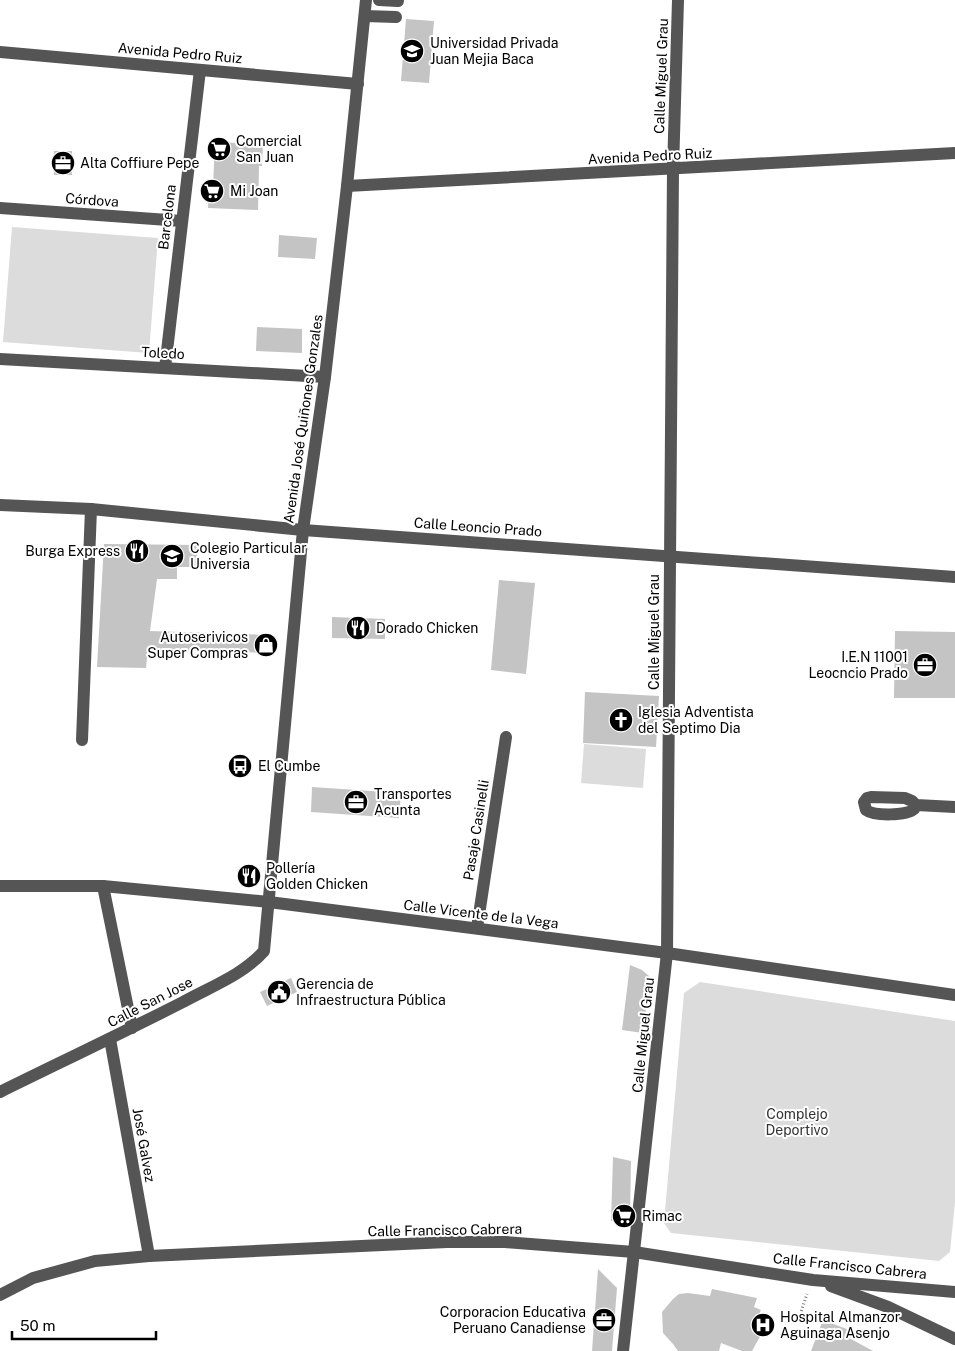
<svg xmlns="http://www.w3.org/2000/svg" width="955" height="1351" viewBox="0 0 955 1351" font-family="'Public Sans',sans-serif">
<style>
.green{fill:#dcdcdc}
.building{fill:#c4c4c4}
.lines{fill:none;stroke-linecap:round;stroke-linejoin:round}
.path{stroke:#777;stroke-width:3;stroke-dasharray:1 2.5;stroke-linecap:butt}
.minor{stroke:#555;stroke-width:12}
.labels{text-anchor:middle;stroke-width:4;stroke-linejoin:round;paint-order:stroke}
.poi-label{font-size:14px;fill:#000;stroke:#fff;text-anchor:start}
.street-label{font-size:14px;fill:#000;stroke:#fff}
.park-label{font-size:14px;fill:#333;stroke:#fff}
</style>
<rect width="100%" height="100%" fill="#fff"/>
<!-- green -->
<g class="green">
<polygon points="12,227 158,238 149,353 3,342"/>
<polygon points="584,744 646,749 643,788 581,783"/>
<polygon points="700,982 955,1021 955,1202 950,1252 939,1261 671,1233 664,1223 684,993"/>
</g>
<!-- building -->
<g class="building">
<polygon points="406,19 434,21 429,83 401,81"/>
<polygon points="215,142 263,144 262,166 259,166 258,210 208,208 209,186 213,186"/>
<rect x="54" y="151" width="18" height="24"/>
<polygon points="279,235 317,238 315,259 278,257"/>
<polygon points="257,327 302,329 302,353 256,351"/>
<polygon points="104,544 197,545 197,567 177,567 177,579 157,579 150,631 270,635 269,653 148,649 146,668 97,667"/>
<polygon points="499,580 535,583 526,674 491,670"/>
<polygon points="332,617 385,619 385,639 332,638"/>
<polygon points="895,631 955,632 955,698 894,698"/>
<polygon points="585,692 659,696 656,747 583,743"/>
<polygon points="312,787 401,793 399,818 311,812"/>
<polygon points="630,965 642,970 650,977 643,1033 622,1030"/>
<polygon points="291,978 297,992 267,1006 260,992"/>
<polygon points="613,1157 631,1161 630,1217 622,1222 611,1221"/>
<polygon points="598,1269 617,1288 612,1351 592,1351"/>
<polygon points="712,1289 757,1298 754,1307 761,1310 752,1328 762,1333 752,1351 742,1351 721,1343 719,1351 678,1351 673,1344 663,1333 662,1312 673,1299 679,1294 688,1293 710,1296"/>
<polygon points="823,1320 852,1331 849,1338 873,1351 811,1351"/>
</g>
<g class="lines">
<!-- path -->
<polyline class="path" points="798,1321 807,1294"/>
<!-- minor -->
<g class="minor">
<polyline points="379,0 398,1"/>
<polyline points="365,16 396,17"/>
<polyline points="0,52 358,84"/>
<polyline points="347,186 955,153"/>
<polyline points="0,208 182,221"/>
<polyline points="0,359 325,377"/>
<polyline points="165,368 200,70"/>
<polyline points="0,505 91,509 303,530 955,577"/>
<polyline points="82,740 91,509"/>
<path d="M916,805L914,809C906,816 874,816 866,810L864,802L867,798L871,797L905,798L912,801L916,805L955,807"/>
<polyline points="0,886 103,886 269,902 667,953 955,995"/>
<polyline points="103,886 132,1028"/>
<polyline points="477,928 506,737"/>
<polyline points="110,1039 149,1256"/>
<path d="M0,1092C61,1062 122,1033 183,1002C210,987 243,975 264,951L303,530L325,377L347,186L366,0"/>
<polyline points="831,1286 888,1307 955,1339"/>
<polyline points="0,1295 33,1278 95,1261 149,1256 447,1242 505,1242 634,1252 813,1280 955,1292"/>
<polyline points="623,1351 667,953 673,170 678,0"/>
</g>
</g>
<!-- icons -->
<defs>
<g id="university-disc" transform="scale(1.25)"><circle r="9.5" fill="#000" stroke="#fff"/><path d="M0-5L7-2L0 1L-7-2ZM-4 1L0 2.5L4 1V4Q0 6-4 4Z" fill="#fff"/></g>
<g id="supermarket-disc" transform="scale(1.25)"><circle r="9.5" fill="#000" stroke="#fff"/><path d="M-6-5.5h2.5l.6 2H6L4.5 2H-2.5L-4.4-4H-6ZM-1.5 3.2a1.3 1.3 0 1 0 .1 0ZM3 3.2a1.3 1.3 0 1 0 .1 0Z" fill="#fff"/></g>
<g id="office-disc" transform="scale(1.25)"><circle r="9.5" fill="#000" stroke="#fff"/><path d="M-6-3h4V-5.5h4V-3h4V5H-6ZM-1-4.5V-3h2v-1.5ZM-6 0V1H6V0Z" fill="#fff"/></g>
<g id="restaurant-disc" transform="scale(1.25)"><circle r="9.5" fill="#000" stroke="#fff"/><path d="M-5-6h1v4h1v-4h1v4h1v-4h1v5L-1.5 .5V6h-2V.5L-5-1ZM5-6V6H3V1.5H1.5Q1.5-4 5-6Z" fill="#fff"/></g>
<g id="shop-disc" transform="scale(1.25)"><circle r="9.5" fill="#000" stroke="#fff"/><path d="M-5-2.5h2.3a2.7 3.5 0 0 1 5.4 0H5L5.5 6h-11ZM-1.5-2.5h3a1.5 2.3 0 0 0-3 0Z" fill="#fff"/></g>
<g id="church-disc" transform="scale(1.25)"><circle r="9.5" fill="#000" stroke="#fff"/><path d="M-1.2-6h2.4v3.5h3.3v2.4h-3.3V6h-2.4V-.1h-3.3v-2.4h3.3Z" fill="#fff"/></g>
<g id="bus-disc" transform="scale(1.25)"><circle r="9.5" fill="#000" stroke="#fff"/><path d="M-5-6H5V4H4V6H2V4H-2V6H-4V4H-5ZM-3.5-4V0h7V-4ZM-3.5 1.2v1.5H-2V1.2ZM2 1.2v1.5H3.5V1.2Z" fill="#fff"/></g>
<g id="civic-disc" transform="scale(1.25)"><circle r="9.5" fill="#000" stroke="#fff"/><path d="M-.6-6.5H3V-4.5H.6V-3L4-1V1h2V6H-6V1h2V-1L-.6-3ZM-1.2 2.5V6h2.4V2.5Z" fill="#fff"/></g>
<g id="hospital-disc" transform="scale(1.25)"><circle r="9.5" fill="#000" stroke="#fff"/><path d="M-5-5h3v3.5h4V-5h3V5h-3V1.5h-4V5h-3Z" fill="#fff"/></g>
</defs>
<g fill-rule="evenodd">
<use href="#university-disc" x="412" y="51"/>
<use href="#supermarket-disc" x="219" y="149"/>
<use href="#office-disc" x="63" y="163"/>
<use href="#supermarket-disc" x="212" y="191"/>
<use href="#restaurant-disc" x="137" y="551"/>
<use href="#university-disc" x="172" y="556"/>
<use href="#restaurant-disc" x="358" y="628"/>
<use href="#shop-disc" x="266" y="645"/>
<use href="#office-disc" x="925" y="665"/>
<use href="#church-disc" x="621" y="720"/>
<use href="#bus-disc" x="240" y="766"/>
<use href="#office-disc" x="356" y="802"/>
<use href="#restaurant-disc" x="249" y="876"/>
<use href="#civic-disc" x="279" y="992"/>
<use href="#supermarket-disc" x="624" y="1216"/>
<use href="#office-disc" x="604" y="1320"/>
<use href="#hospital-disc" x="763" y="1325"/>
</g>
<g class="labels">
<!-- poi labels -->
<g class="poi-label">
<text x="430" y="48">Universidad Privada<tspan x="430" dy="16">Juan Mejia Baca</tspan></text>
<text x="236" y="146">Comercial<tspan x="236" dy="16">San Juan</tspan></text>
<text x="80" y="168">Alta Coffiure Pepe</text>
<text x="230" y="196">Mi Joan</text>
<text x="190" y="553">Colegio Particular<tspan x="190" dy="16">Universia</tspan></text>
<text x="120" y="556" text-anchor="end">Burga Express</text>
<text x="376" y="633">Dorado Chicken</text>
<text x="248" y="642" text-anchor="end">Autoserivicos<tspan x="248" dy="16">Super Compras</tspan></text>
<text x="908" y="662" text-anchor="end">I.E.N 11001<tspan x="908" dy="16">Leocncio Prado</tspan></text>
<text x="638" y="717">Iglesia Adventista<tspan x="638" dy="16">del Septimo Dia</tspan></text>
<text x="258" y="771">El Cumbe</text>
<text x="374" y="799">Transportes<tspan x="374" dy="16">Acunta</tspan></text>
<text x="266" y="873">Pollería<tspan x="266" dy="16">Golden Chicken</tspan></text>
<text x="296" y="989">Gerencia de<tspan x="296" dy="16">Infraestructura Pública</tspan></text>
<text x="642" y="1221">Rimac</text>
<text x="586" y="1317" text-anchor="end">Corporacion Educativa<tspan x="586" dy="16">Peruano Canadiense</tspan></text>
<text x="780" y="1322">Hospital Almanzor<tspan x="780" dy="16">Aguinaga Asenjo</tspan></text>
</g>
<!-- street labels -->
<g class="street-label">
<text transform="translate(180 53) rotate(5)" y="5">Avenida Pedro Ruiz</text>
<text transform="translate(661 76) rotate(-88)" y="5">Calle Miguel Grau</text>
<text transform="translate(650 156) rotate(-3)" y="5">Avenida Pedro Ruiz</text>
<text transform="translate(92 200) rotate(4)" y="5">Córdova</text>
<text transform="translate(167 217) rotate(-83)" y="5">Barcelona</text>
<text transform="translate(163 353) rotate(3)" y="5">Toledo</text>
<text transform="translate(303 419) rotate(-82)" y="5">Avenida José Quiñones Gonzales</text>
<text transform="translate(478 527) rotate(4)" y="5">Calle Leoncio Prado</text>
<text transform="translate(654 632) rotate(-90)" y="5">Calle Miguel Grau</text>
<text transform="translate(476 830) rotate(-81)" y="5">Pasaje Casinelli</text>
<text transform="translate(481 914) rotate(7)" y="5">Calle Vicente de la Vega</text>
<text transform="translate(150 1002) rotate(-27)" y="5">Calle San Jose</text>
<text transform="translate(643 1035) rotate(-84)" y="5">Calle Miguel Grau</text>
<text transform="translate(144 1145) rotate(80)" y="5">José Galvez</text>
<text transform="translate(445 1230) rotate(-1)" y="5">Calle Francisco Cabrera</text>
<text transform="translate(850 1266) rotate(6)" y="5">Calle Francisco Cabrera</text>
</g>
<!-- park labels -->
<g class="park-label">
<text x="797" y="1119">Complejo<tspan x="797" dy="16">Deportivo</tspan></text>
</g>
</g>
<!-- scale -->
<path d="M12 1331v8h144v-8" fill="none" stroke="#000000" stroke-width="2.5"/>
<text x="20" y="1331" font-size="15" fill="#000000" stroke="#ffffff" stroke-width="4" paint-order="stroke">50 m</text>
</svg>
